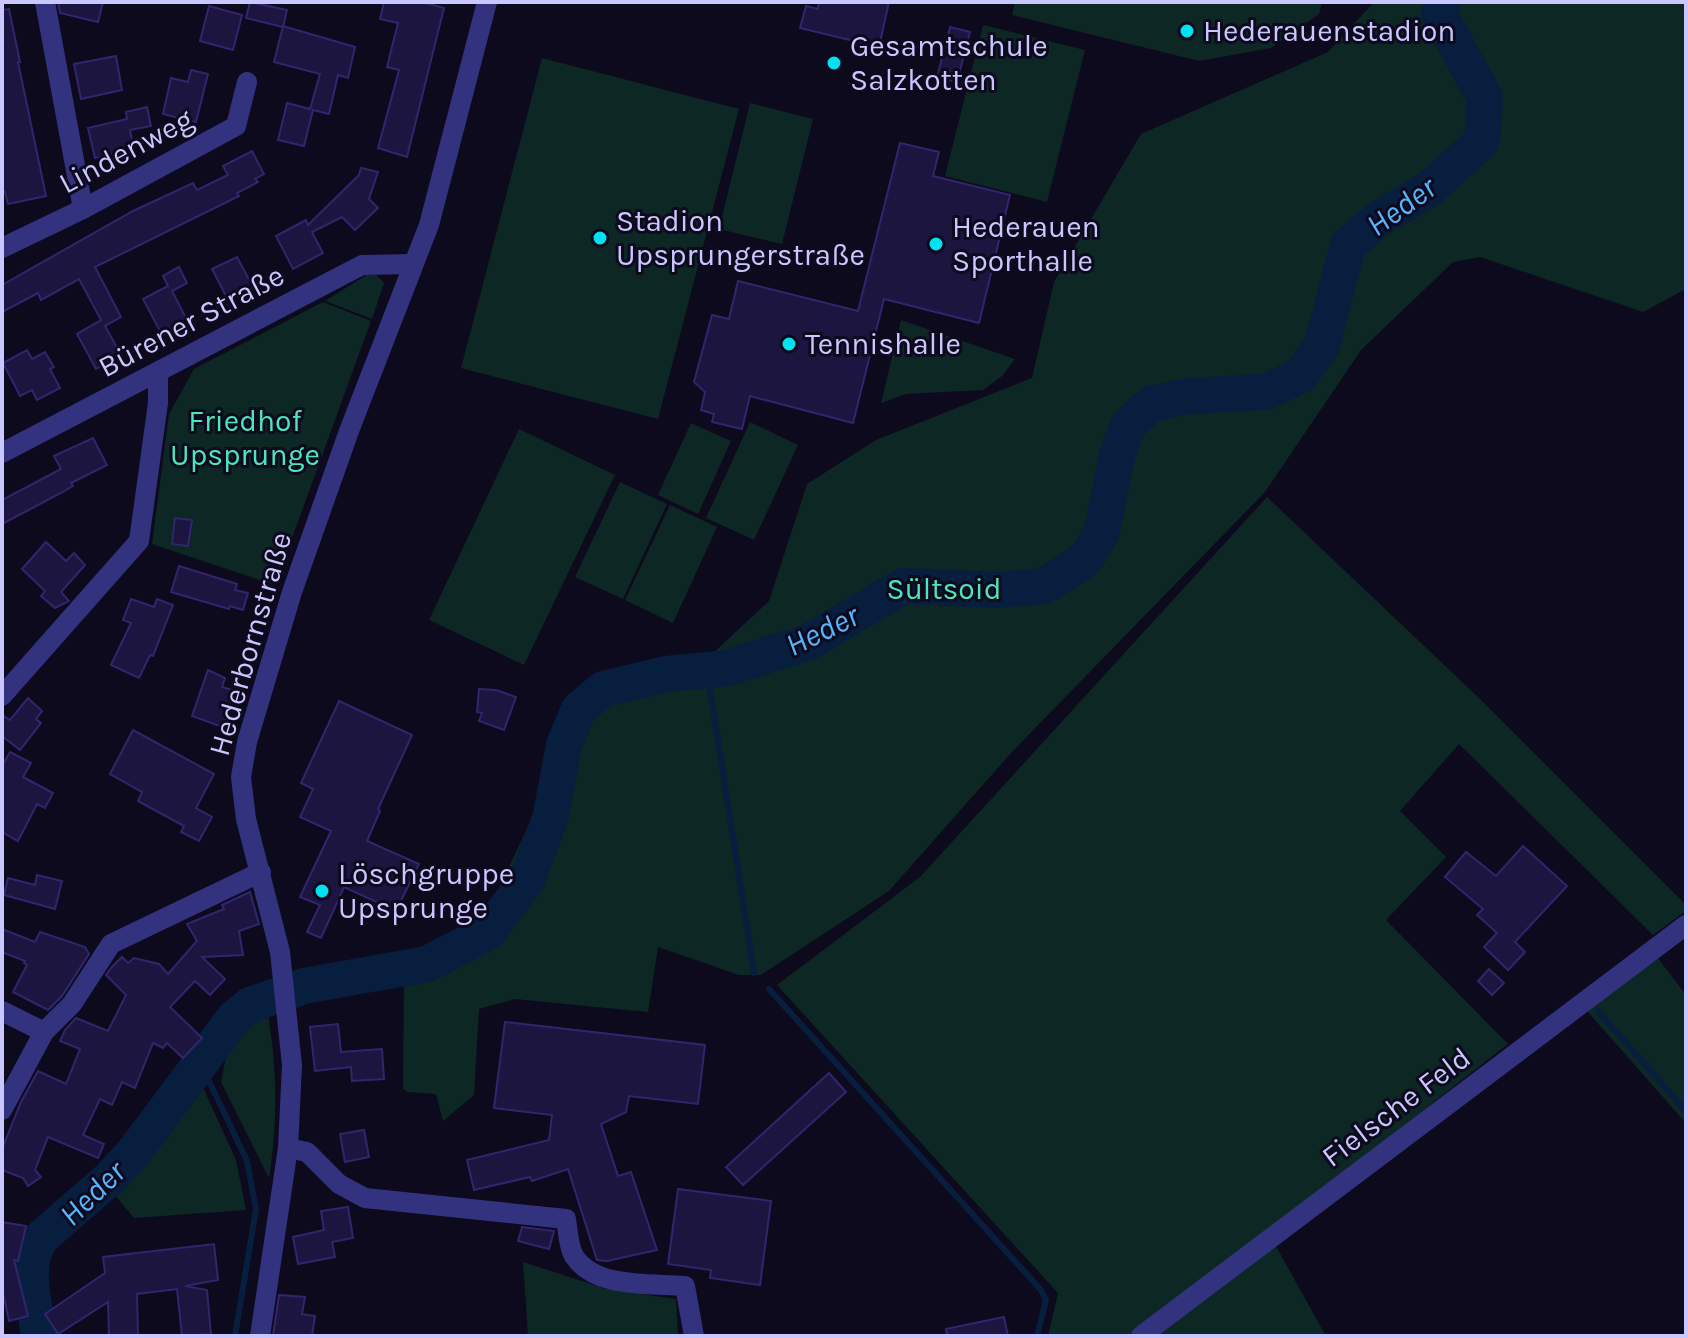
<svg xmlns="http://www.w3.org/2000/svg" width="1688" height="1338" viewBox="0 0 1688 1338" font-family="Karla,sans-serif">
<style>
.green{fill:#0d2725}
.lines{fill:none;stroke-linecap:round;stroke-linejoin:round}
.stream{stroke:#071e3f;stroke-width:6}
.river{stroke:#071e3f;stroke-width:36}
.building{fill:#1c153f;stroke:#31256d;stroke-width:2}
.minor{stroke:#32327f;stroke-width:20}
.poi-dot{fill:#00e1f1;stroke:#0d0a1d;stroke-width:3}
.labels{text-anchor:middle;stroke-width:6;stroke-linejoin:round;paint-order:stroke}
.poi-label{font-size:30px;fill:#cac6ff;stroke:#0d0a1d;text-anchor:start}
.street-label{font-size:30px;fill:#cac6ff;stroke:#0d0a1d}
.park-label{font-size:30px;fill:#4be6ba;stroke:#0d0a1d}
.water-label{font-size:32px;font-style:italic;fill:#54b6ff;stroke:#0d0a1d}
</style>
<rect width="100%" height="100%" fill="#0d0a1d"/>
<!-- green -->
<g class="green">
<polygon points="1015,2 1322,2 1319,14 1271,48 1199,61 1012,15"/>
<polygon points="1374,2 1686,2 1686,289 1643,312 1480,257 1453,262 1361,350 1265,492 1011,753 889,891 761,975 739,975 658,947 648,1012 515,999 479,1009 474,1095 443,1121 436,1094 407,1092 403,1088 404,980 431,978 457,965 433,971 415,959 480,927 538,806 551,731 565,698 605,674 710,656 769,601 807,484 876,440 1032,378 1054,282 1141,134 1328,52"/>
<polygon points="983,25 1085,50 1047,202 945,176"/>
<polygon points="542,58 739,109 658,419 461,368"/>
<polygon points="750,103 813,119 782,244 719,229"/>
<polygon points="368,274 376,275 384,283 372,319 325,301"/>
<polygon points="323,302 371,321 275,585 152,544 169,414 194,369"/>
<polygon points="901,320 1015,359 1002,376 983,390 906,394 881,403"/>
<polygon points="750,422 798,445 754,540 706,518"/>
<polygon points="691,423 731,441 698,514 658,495"/>
<polygon points="519,429 615,475 524,665 429,620"/>
<polygon points="620,482 667,504 623,599 575,577"/>
<polygon points="1267,497 1479,698 1686,905 1686,911 1653,935 1459,744 1400,811 1446,857 1386,920 1508,1044 1268,1232 1326,1336 1048,1336 1058,1293 777,985 920,877"/>
<polygon points="670,505 717,527 673,623 625,600"/>
<polygon points="1657,957 1686,995 1686,1123 1587,1011"/>
<path d="M268,1014C277,1070 278,1121 269,1178L221,1082L227,1051L254,1019Z"/>
<polygon points="201,1083 236,1160 246,1210 134,1218 109,1188 142,1159 186,1096"/>
<polygon points="523,1262 607,1289 676,1299 678,1336 528,1336"/>
</g>
<g class="lines">
<!-- stream -->
<g class="stream">
<polyline points="707,670 754,973"/>
<polyline points="769,989 1041,1290 1046,1300 1037,1336"/>
<polyline points="1598,1011 1686,1111"/>
<polyline points="201,1064 247,1161 256,1209 235,1336"/>
</g>
<!-- river -->
<path class="river" d="M39,1336C35,1304 22,1267 41,1238L110,1178L134,1152L234,1018L250,1005L304,986L427,964L488,932L526,882L550,819L564,745L579,709L603,689L666,674L727,668L809,642L903,586L997,590L1044,586L1086,559L1102,531L1117,455L1128,425L1151,404L1189,396L1265,392L1301,375L1322,345L1348,245L1377,220L1429,189L1482,141L1485,98L1439,14L1442,2"/>
</g>
<!-- building -->
<g class="building">
<polygon points="58,2 103,2 98,22 60,13"/>
<polygon points="250,2 287,10 283,27 246,18"/>
<polygon points="384,2 422,2 444,8 407,157 378,148 399,70 387,67 398,23 380,19"/>
<polygon points="819,2 889,2 879,47 800,28 806,6 818,9"/>
<polygon points="209,6 242,15 233,50 200,41"/>
<polygon points="9,9 20,62 18,62 46,196 8,204 5,192 2,192 2,10"/>
<polygon points="283,26 355,47 348,78 338,75 329,114 313,110 304,146 278,140 287,103 310,109 320,74 274,62"/>
<polygon points="950,27 970,32 957,82 937,77"/>
<polygon points="116,56 122,90 81,99 74,64"/>
<polygon points="191,70 208,74 196,122 163,114 171,78 188,82"/>
<polygon points="147,107 151,126 130,130 134,149 95,158 88,128 127,119 126,112"/>
<polygon points="900,143 939,152 933,176 1010,195 979,323 884,299 853,423 750,396 742,429 712,422 714,414 701,410 705,392 694,382 712,315 729,319 738,281 858,311"/>
<polygon points="252,151 264,174 255,179 258,182 237,193 239,196 95,267 121,317 105,326 121,355 96,369 77,334 101,320 79,279 41,300 38,293 2,312 2,285 133,211 193,183 197,190 228,175 223,166"/>
<polygon points="361,168 378,172 369,199 378,208 355,230 342,217 312,232 323,253 293,269 276,236 306,220 308,225 359,175"/>
<polygon points="237,257 253,287 228,300 212,269"/>
<polygon points="179,267 187,283 172,291 188,322 162,335 143,299 168,286 163,276"/>
<polygon points="27,350 32,359 45,352 54,367 50,369 60,388 37,400 32,390 20,396 3,363"/>
<polygon points="93,438 107,465 71,483 73,486 61,493 2,524 2,500 61,469 54,456"/>
<polygon points="175,518 192,520 188,546 172,544"/>
<polygon points="46,542 66,561 74,553 85,565 61,592 69,601 55,608 41,596 45,591 22,569"/>
<polygon points="179,566 237,584 235,590 248,593 243,610 230,606 229,609 171,592"/>
<polygon points="131,599 154,607 157,599 173,605 153,656 150,655 139,678 111,665 131,623 123,620"/>
<polygon points="208,670 225,678 222,687 235,691 222,727 192,716"/>
<polygon points="479,689 496,690 516,697 504,730 479,721 482,713 477,712"/>
<polygon points="28,698 42,711 36,719 41,723 20,750 2,736 2,715 10,720"/>
<polygon points="339,701 412,735 378,809 380,811 367,841 419,864 396,911 344,887 321,938 307,932 320,905 300,897 331,831 300,817 313,789 301,783"/>
<polygon points="133,730 214,774 196,808 212,817 199,841 181,832 184,826 138,801 142,792 110,774"/>
<polygon points="10,752 31,763 23,777 53,793 45,808 37,804 18,841 2,832 2,766"/>
<polygon points="1523,846 1567,886 1515,942 1525,952 1508,970 1484,947 1497,933 1477,915 1483,909 1445,877 1466,852 1496,876"/>
<polygon points="37,875 62,881 55,909 4,895 8,878 35,885"/>
<polygon points="250,892 259,924 239,931 243,955 202,957 225,979 210,995 195,981 170,1007 202,1038 183,1058 167,1043 163,1048 153,1043 135,1088 122,1082 112,1105 100,1099 83,1135 104,1144 98,1158 48,1137 35,1170 41,1177 28,1186 23,1178 2,1170 2,1149 21,1102 38,1071 66,1084 80,1049 60,1041 65,1030 76,1018 108,1031 126,995 106,975 111,968 122,957 128,963 134,958 159,964 168,974 197,941 187,924 224,909 222,905"/>
<polygon points="2,929 35,942 40,932 85,947 89,954 62,996 48,1010 13,992 27,965 24,963 25,961 2,952"/>
<polygon points="1489,969 1504,983 1492,995 1478,981"/>
<polygon points="505,1022 705,1045 698,1104 629,1096 626,1112 601,1124 618,1176 631,1172 657,1250 607,1261 597,1260 568,1169 532,1181 530,1177 474,1190 467,1160 549,1140 552,1115 494,1108"/>
<polygon points="338,1024 341,1052 382,1049 384,1079 352,1081 351,1067 315,1071 310,1027"/>
<polygon points="829,1073 846,1092 743,1185 726,1167"/>
<polygon points="364,1130 369,1157 345,1162 340,1134"/>
<polygon points="678,1189 771,1201 760,1285 710,1278 711,1270 668,1264"/>
<polygon points="348,1207 353,1238 332,1242 335,1257 298,1264 293,1237 324,1230 321,1211"/>
<polygon points="2,1222 26,1226 18,1261 14,1260 28,1316 9,1321 2,1288"/>
<polygon points="522,1227 554,1231 549,1249 518,1241"/>
<polygon points="214,1244 218,1280 185,1286 207,1290 211,1334 182,1336 177,1289 137,1294 138,1336 109,1336 108,1302 58,1334 45,1314 105,1273 103,1257"/>
<polygon points="279,1295 305,1297 302,1314 315,1316 312,1336 273,1336"/>
<polygon points="1004,1317 1008,1336 947,1336 946,1329"/>
</g>
<g class="lines">
<!-- minor -->
<g class="minor">
<polyline points="45,2 83,209"/>
<polyline points="2,248 83,209 236,126 247,82"/>
<polyline points="2,453 362,265 412,264"/>
<polyline points="2,696 139,541 158,403 158,373"/>
<polyline points="2,1011 44,1032"/>
<polyline points="2,1110 44,1032 72,1004 111,944 261,872"/>
<path d="M288,1148L307,1152L339,1184L365,1198L566,1219C568,1230 568,1246 574,1256C595,1289 651,1283 685,1286L694,1336"/>
<polyline points="260,1336 288,1148 292,1065 280,952 246,819 241,777 247,742 292,592 349,431 429,225 487,2"/>
<polyline points="1141,1336 1686,925"/>
</g>
</g>
<!-- markers -->
<g class="poi-dot">
<circle cx="1187" cy="31" r="8"/>
<circle cx="834" cy="63" r="8"/>
<circle cx="600" cy="238" r="8"/>
<circle cx="936" cy="244" r="8"/>
<circle cx="789" cy="344" r="8"/>
<circle cx="322" cy="891" r="8"/>
</g>
<g class="labels">
<!-- poi labels -->
<g class="poi-label">
<text x="1203" y="41">Hederauenstadion</text>
<text x="850" y="56">Gesamtschule<tspan x="850" dy="34">Salzkotten</tspan></text>
<text x="616" y="231">Stadion<tspan x="616" dy="34">Upsprungerstraße</tspan></text>
<text x="952" y="237">Hederauen<tspan x="952" dy="34">Sporthalle</tspan></text>
<text x="805" y="354">Tennishalle</text>
<text x="338" y="884">Löschgruppe<tspan x="338" dy="34">Upsprunge</tspan></text>
</g>
<!-- street labels -->
<g class="street-label">
<text transform="translate(126 151) rotate(-28)" y="10">Lindenweg</text>
<text transform="translate(191 321) rotate(-28)" y="10">Bürener Straße</text>
<text transform="translate(250 644) rotate(-74)" y="10">Hederbornstraße</text>
<text transform="translate(1396 1107) rotate(-37)" y="10">Fielsche Feld</text>
</g>
<!-- park labels -->
<g class="park-label">
<text x="245" y="431">Friedhof<tspan x="245" dy="34">Upsprunge</tspan></text>
<text x="944" y="599">Sültsoid</text>
</g>
<!-- water labels -->
<g class="water-label">
<text transform="translate(1401 206) rotate(-36)" y="11">Heder</text>
<text transform="translate(822 630) rotate(-26)" y="11">Heder</text>
<text transform="translate(92 1193) rotate(-44)" y="11">Heder</text>
</g>
</g>
<!-- border -->
<rect width="1688" height="1338" fill="none" stroke="#cac6ff" stroke-width="8"/>
</svg>
